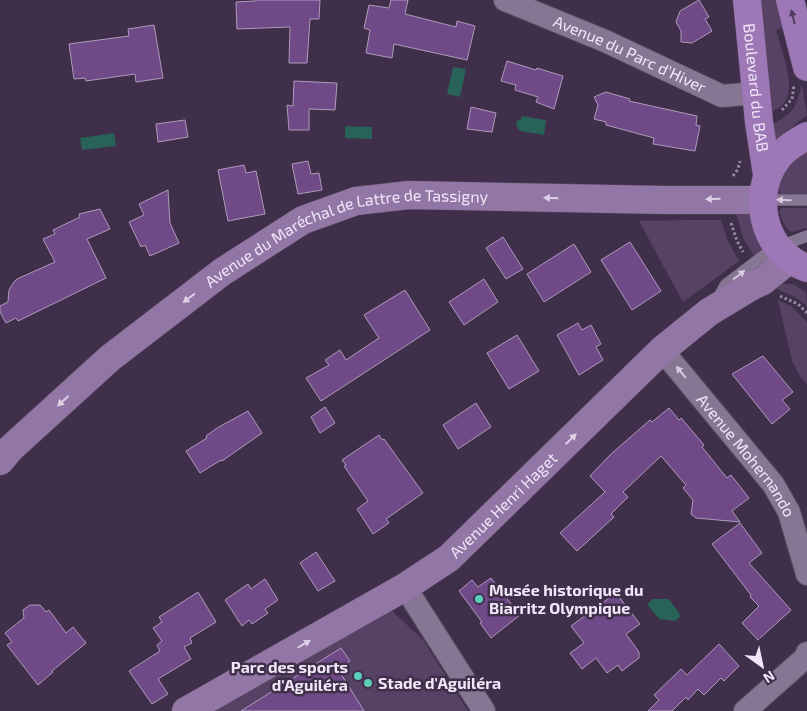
<svg xmlns="http://www.w3.org/2000/svg" width="807" height="711" viewBox="0 0 807 711" font-family="'Exo 2',sans-serif">
<style>
.green{fill:#574165}
.water{fill:#286258}
.building{fill:#704987;stroke:#ae9bbb}
.lines{fill:none;stroke-linecap:round;stroke-linejoin:round}
.service-casing{stroke:#5b4d63;stroke-width:12}
.minor-casing{stroke:#5b4d63;stroke-width:24}
.secondary-casing{stroke:#5b4d63;stroke-width:29}
.primary-casing{stroke:#5b4d63;stroke-width:29}
.path{stroke:#9689a0;stroke-width:3;stroke-dasharray:2.5 2.5;stroke-linecap:butt}
.service{stroke:#877594;stroke-width:11}
.minor{stroke:#877594;stroke-width:22}
.secondary{stroke:#9276a5;stroke-width:28}
.primary{stroke:#9e77b7;stroke-width:28}
.oneway{fill:#523d60}
.oneway2{fill:#ded0e7}
.oneway3{fill:#d6cadf}
.poi-dot{fill:#5cceba;stroke:#3f2f4a;stroke-width:2}
.labels{text-anchor:middle;stroke-width:5;stroke-linejoin:round;paint-order:stroke}
.street-label{font-size:16px;fill:#f1e7f8;stroke:#3f2f4a}
.poi-label{font-size:16px;font-weight:bold;fill:#f1e7f8;stroke:#3f2f4a;text-anchor:start}
</style>
<rect width="100%" height="100%" fill="#3f2f4a"/>
<!-- green -->
<g class="green">
<path d="M756,0H778L784,27L776,30C782,54 805,102 770,112Z"/>
<path d="M802,84L807,115L776,140L769,126C794,113 795,110 802,84Z"/>
<path d="M807,144V195H781C772,174 794,157 807,144Z"/>
<path d="M782,208H807V228L791,232C785,228 781,218 779,211Z"/>
<polygon points="736,212 752,213 763,249 754,256 743,238"/>
<polygon points="687,220 721,220 727,239 739,261 683,302 639,221"/>
<polygon points="783,284 793,284 806,292 807,306 797,298 775,288"/>
<polygon points="778,300 791,306 807,322 807,384 801,378 792,361"/>
<polygon points="388,607 423,640 468,711 210,711"/>
</g>
<!-- water -->
<g class="water">
<polygon points="453,67 466,69 460,97 447,94"/>
<polygon points="522,116 546,120 544,135 520,131 516,126 517,121 521,119"/>
<polygon points="345,126 372,127 372,139 345,138"/>
<polygon points="114,133 116,146 82,150 80,138"/>
<polygon points="653,599 669,599 681,616 675,621 659,619 647,604"/>
</g>
<!-- building -->
<g class="building">
<polygon points="255,0 320,0 319,19 310,19 307,63 289,63 290,27 237,29 236,2 255,1"/>
<polygon points="391,0 408,0 405,14 456,27 457,21 475,26 467,60 394,44 392,58 366,53 370,30 364,28 369,5 389,8"/>
<polygon points="699,0 709,17 705,19 712,31 692,43 681,42 681,31 676,22 680,11"/>
<polygon points="154,25 163,78 136,82 135,74 86,81 85,78 74,79 69,44 129,36 128,29"/>
<polygon points="507,61 536,70 537,68 563,76 554,109 536,102 538,97 515,90 516,85 501,81"/>
<polygon points="294,81 337,83 335,110 309,109 309,130 289,130 287,105 293,106"/>
<polygon points="606,92 630,99 629,101 697,116 696,125 700,126 695,151 653,144 654,138 606,125 606,122 594,119 598,105 594,97"/>
<polygon points="471,107 496,113 492,132 467,129"/>
<polygon points="185,120 188,137 158,142 156,124"/>
<polygon points="308,161 311,174 319,173 322,190 298,194 292,164"/>
<polygon points="244,165 246,173 256,171 265,214 228,221 218,170"/>
<polygon points="168,190 170,223 179,243 150,256 145,245 141,247 129,222 144,215 139,204"/>
<polygon points="100,209 110,229 87,239 106,278 18,321 16,318 6,323 0,312 0,306 8,302 9,290 14,282 17,279 55,262 43,239 55,234 53,230 80,217 79,214"/>
<polygon points="503,237 523,269 506,279 486,248"/>
<polygon points="630,242 661,291 632,310 601,260"/>
<polygon points="574,244 591,272 544,302 527,274"/>
<polygon points="484,279 498,302 464,325 449,302"/>
<polygon points="405,290 430,330 321,401 306,378 329,365 325,360 340,350 346,360 379,338 364,315"/>
<polygon points="578,323 582,330 591,325 601,344 596,347 603,360 579,375 557,335"/>
<polygon points="517,335 539,371 509,389 487,353"/>
<polygon points="763,356 793,392 782,400 790,409 772,424 732,374"/>
<polygon points="476,403 491,427 458,449 443,425"/>
<polygon points="325,407 335,423 320,433 311,417"/>
<polygon points="669,408 679,420 681,418 687,425 704,445 702,447 727,478 731,475 749,498 732,511 740,522 696,518 691,514 693,500 683,488 686,485 661,456 623,492 628,497 611,514 614,517 577,551 560,533 605,492 590,476 610,455 650,420 652,422"/>
<polygon points="248,411 262,433 222,461 221,460 200,473 186,451 207,438 206,436 217,428"/>
<polygon points="379,435 382,440 384,439 423,493 386,519 389,523 373,534 357,509 368,501 344,466 346,465 342,460"/>
<polygon points="740,523 762,553 749,563 791,610 758,640 742,623 759,606 750,597 751,595 712,544"/>
<polygon points="316,552 335,581 318,591 300,563"/>
<polygon points="491,578 520,615 491,638 480,623 482,622 459,591 472,580 478,587"/>
<polygon points="265,579 278,600 265,609 268,613 252,624 249,620 242,626 225,600 248,584 251,589"/>
<polygon points="198,592 216,622 190,638 192,643 184,647 191,659 158,679 168,694 152,704 129,671 160,651 157,645 162,641 153,628 162,622 159,617"/>
<polygon points="616,593 640,624 626,634 639,652 639,658 622,671 618,665 607,673 596,658 582,669 570,653 584,643 571,626"/>
<polygon points="30,605 40,605 46,612 49,610 66,633 73,627 86,643 52,671 53,672 38,685 7,645 12,642 5,633 24,618 23,610"/>
<polygon points="719,644 739,666 724,681 721,678 704,695 698,689 688,700 686,697 672,711 648,711 659,700 654,695 681,669 687,675"/>
<polygon points="341,648 350,661 338,669 364,711 241,711"/>
</g>
<g class="lines">
<!-- service casing -->
<g class="service-casing">
<g id="service">
<polyline points="764,200 807,200"/>
<polyline points="717,300 725,285 763,256 778,247 807,236"/>
</g>
</g>
<!-- minor casing -->
<g class="minor-casing">
<g id="minor">
<path id="s1" d="M505,0L605,41L722,96L757,93"/>
<path id="s2" d="M662,350L773,484L789,512L807,574"/>
<polyline points="405,587 484,711"/>
<polyline points="745,711 806,657 807,653"/>
</g>
</g>
<!-- secondary casing -->
<g class="secondary-casing">
<g id="secondary">
<path id="s3" d="M0,461L10,449L110,358L222,272L303,220L356,201L409,195L665,200H762"/>
<path id="s4" d="M186,711L405,587L449,558L662,350L709,312L752,286L763,281L790,259"/>
</g>
</g>
<!-- primary casing -->
<g class="primary-casing">
<g id="primary">
<path id="s5" d="M747,0L759,122L767,175"/>
<polyline points="790,0 807,67"/>
<path d="M807,136C796,142 784,149 777,159C750,195 763,253 807,268"/>
</g>
</g>
<!-- path -->
<g class="path">
<polyline points="782,110 792,99 794,85"/>
<polyline points="733,176 738,169 740,161"/>
<polyline points="731,223 737,241 743,252"/>
<polyline points="780,296 798,304 807,313"/>
</g>
<!-- service -->
<use href="#service" class="service"/>
<!-- minor -->
<use href="#minor" class="minor"/>
<!-- secondary -->
<use href="#secondary" class="secondary"/>
<!-- primary -->
<use href="#primary" class="primary"/>
</g>
<!-- one-way arrows -->
<defs><path id="oneway-solid" d="M-6-.8H1V-3.2L6.5 0L1 3.2V.8H-6Z" transform="scale(1.25)"/></defs>
<use class="oneway" href="#oneway-solid" transform="translate(793 17) rotate(-103)"/>
<g class="oneway2">
<use href="#oneway-solid" transform="translate(551 198) rotate(-179)"/>
<use href="#oneway-solid" transform="translate(713 199) rotate(179)"/>
<use href="#oneway-solid" transform="translate(189 298) rotate(143)"/>
<use href="#oneway-solid" transform="translate(63 401) rotate(138)"/>
<use href="#oneway-solid" transform="translate(571 439) rotate(-44)"/>
<use href="#oneway-solid" transform="translate(304 644) rotate(-30)"/>
</g>
<g class="oneway3">
<use href="#oneway-solid" transform="translate(784 200) rotate(-179)"/>
<use href="#oneway-solid" transform="translate(739 275) rotate(-37)"/>
<use href="#oneway-solid" transform="translate(681 372) rotate(-130)"/>
</g>
<!-- markers -->
<g class="poi-dot">
<circle cx="479" cy="599" r="5"/>
<circle cx="358" cy="676" r="5"/>
<circle cx="368" cy="683" r="5"/>
</g>
<g class="labels">
<!-- street labels -->
<g class="street-label">
<text dy="6" stroke="none"><textPath href="#s1" startOffset="136">Avenue du Parc d'Hiver</textPath></text>
<text dy="6" stroke="none"><textPath href="#s5" startOffset="88">Boulevard du BAB</textPath></text>
<text dy="6" stroke="none"><textPath href="#s3" startOffset="425">Avenue du Maréchal de Lattre de Tassigny</textPath></text>
<text dy="6" stroke="none"><textPath href="#s2" startOffset="135">Avenue Mohernando</textPath></text>
<text dy="6" stroke="none"><textPath href="#s4" startOffset="380">Avenue Henri Haget</textPath></text>
</g>
<!-- poi labels -->
<g class="poi-label">
<text x="489" y="596">Musée historique du<tspan x="489" dy="18">Biarritz Olympique</tspan></text>
<text x="348" y="673" text-anchor="end">Parc des sports<tspan x="348" dy="18">d'Aguiléra</tspan></text>
<text x="378" y="689">Stade d'Aguiléra</text>
</g>
</g>
<!-- north arrow -->
<g transform="translate(762 666) rotate(147)" stroke="#3f2f4a" stroke-width="4" paint-order="stroke">
<path d="M0-4L9 19L0 12L-9 19Z" fill="#f1e7f8"/>
<text y="-8" font-size="14" font-weight="bold" text-anchor="middle" fill="#f1e7f8">N</text>
</g>
</svg>
